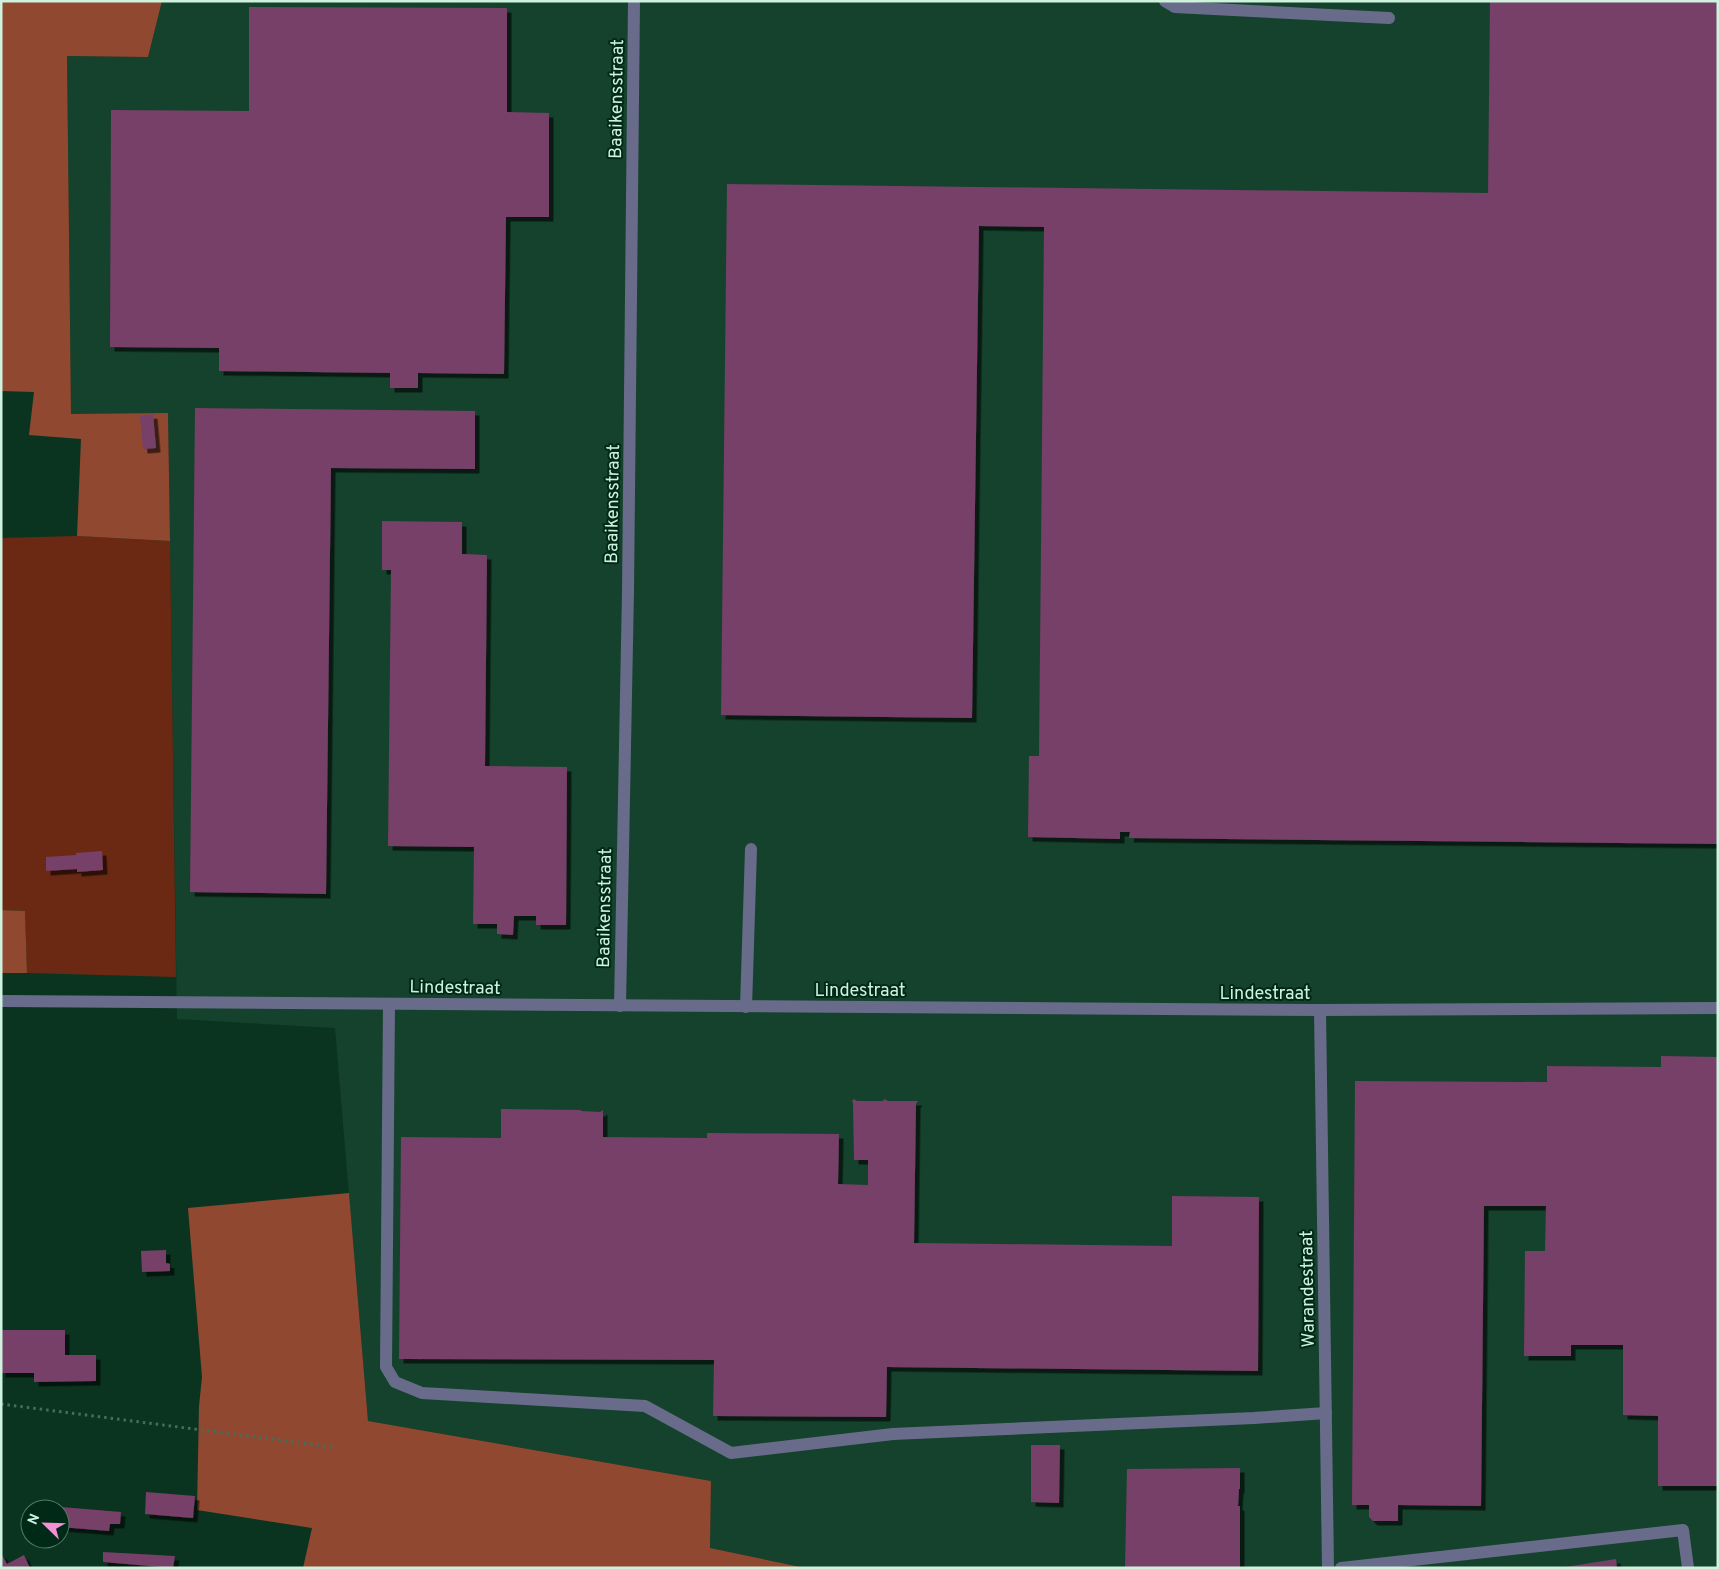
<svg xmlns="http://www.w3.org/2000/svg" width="1719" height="1569" viewBox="0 0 1719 1569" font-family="Overpass,sans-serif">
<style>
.built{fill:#15422c}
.green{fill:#6b2913}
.forest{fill:#914831}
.building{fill:#773f67;filter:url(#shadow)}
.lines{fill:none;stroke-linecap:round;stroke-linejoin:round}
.path{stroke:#466d59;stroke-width:3;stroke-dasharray:2.5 4;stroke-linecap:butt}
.minor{stroke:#686c8a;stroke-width:12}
.labels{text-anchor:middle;stroke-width:4;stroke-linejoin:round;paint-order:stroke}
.street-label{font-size:18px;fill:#cef2dd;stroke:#002917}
</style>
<defs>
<filter id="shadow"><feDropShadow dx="4.5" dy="4.5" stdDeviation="0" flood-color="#0009"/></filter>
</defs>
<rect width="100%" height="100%" fill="#0b3420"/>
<!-- built -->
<polygon class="built" points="162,1 1718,1 1718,1568 805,1568 710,1548 711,1481 368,1421 335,1028 177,1019 168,414 71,414 67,56 148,57"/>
<!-- green -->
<polygon class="green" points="77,536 170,541 176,977 27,973 25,911 1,910 1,538"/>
<!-- forest -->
<g class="forest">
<polygon points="1,1 162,1 148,57 67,56 71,414 168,413 170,541 77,536 81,439 29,435 34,392 1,391"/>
<polygon points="1,910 25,911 27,973 1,973"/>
<polygon points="349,1193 368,1421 711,1481 710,1548 805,1568 303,1568 312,1528 197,1510 199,1406 202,1377 188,1208"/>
</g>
<!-- building -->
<g class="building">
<polygon points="1490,1 1718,1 1718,844 1129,838 1130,832 1120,832 1120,839 1028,837 1029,756 1039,756 1044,227 979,226 972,718 721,715 727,184 1488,193"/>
<polygon points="249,7 507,8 507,112 549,113 549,217 506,217 504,374 418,373 418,388 390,388 390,373 219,371 219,348 110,347 111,110 249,111"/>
<polygon points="195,408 475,411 475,469 331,468 326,894 190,892"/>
<polygon points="153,414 156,448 143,449 140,416"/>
<polygon points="382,521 462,522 462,554 487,555 485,766 567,767 566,925 536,925 536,916 514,916 513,935 497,934 497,924 473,924 474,847 388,846 391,570 382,570"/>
<polygon points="102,851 103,870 77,872 77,869 46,871 46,857 76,855 76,853"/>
<polygon points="1661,1056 1718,1057 1718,1486 1658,1486 1658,1416 1623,1415 1623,1345 1571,1345 1571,1356 1524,1356 1525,1251 1545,1251 1546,1206 1484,1206 1481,1506 1398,1505 1398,1521 1373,1521 1369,1517 1369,1505 1352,1505 1355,1081 1547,1082 1547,1066 1661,1067"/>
<polygon points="854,1099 857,1101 883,1101 884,1099 888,1101 918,1101 916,1104 914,1243 1172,1246 1172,1196 1259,1197 1258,1371 887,1367 886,1417 713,1416 714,1360 399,1359 401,1137 501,1138 501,1109 581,1110 581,1111 600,1112 603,1110 603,1137 707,1138 707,1133 839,1134 838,1184 868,1185 868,1160 854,1160 853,1103 852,1101"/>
<polygon points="166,1250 166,1263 170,1264 170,1271 142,1272 141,1251"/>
<polygon points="1,1330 65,1330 65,1355 96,1355 96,1381 34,1382 34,1373 1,1373"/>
<polygon points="1031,1445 1060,1445 1059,1503 1031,1502"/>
<polygon points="1240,1468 1240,1489 1239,1489 1238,1506 1240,1506 1240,1568 1125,1568 1127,1469"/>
<polygon points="146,1492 195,1496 193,1518 145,1514"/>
<polygon points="37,1505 121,1512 120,1524 110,1524 109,1531 60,1527 60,1509 37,1509"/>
<polygon points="103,1552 175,1556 173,1568 103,1562"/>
<polygon points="1,1553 7,1564 24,1555 30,1568 1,1568"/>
<polygon points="1616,1559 1617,1568 1565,1568 1565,1567"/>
</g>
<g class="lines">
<!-- path -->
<polyline class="path" points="1,1404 333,1447"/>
<!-- minor -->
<g class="minor">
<polyline points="1165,1 1175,7 1389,18"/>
<polyline points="1,1001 1320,1010 1718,1008"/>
<polyline points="389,1004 386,1367 395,1382 422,1393 645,1406 731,1453 893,1434 1254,1418 1326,1413"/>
<polyline points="620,1006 628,591 634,1"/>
<polyline points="746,1007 751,849"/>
<polyline points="1320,1010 1328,1568"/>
<polyline points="1341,1568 1683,1530 1688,1568"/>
</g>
</g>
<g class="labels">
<!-- street labels -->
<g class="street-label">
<text transform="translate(616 99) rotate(-89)" y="6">Baaikensstraat</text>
<text transform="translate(612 504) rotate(-89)" y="6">Baaikensstraat</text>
<text transform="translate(604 908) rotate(-89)" y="6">Baaikensstraat</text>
<text transform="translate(455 987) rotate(1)" y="6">Lindestraat</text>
<text x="860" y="996">Lindestraat</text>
<text x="1265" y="999">Lindestraat</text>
<text transform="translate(1307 1289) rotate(-91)" y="6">Warandestraat</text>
</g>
</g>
<!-- border -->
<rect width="1719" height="1569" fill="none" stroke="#cef2dd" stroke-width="5"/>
<!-- north arrow -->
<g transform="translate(45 1524) rotate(293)"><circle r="24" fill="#002917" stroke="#527966"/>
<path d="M0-4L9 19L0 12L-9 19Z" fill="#f391d6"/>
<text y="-8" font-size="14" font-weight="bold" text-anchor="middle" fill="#cef2dd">N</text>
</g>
</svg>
